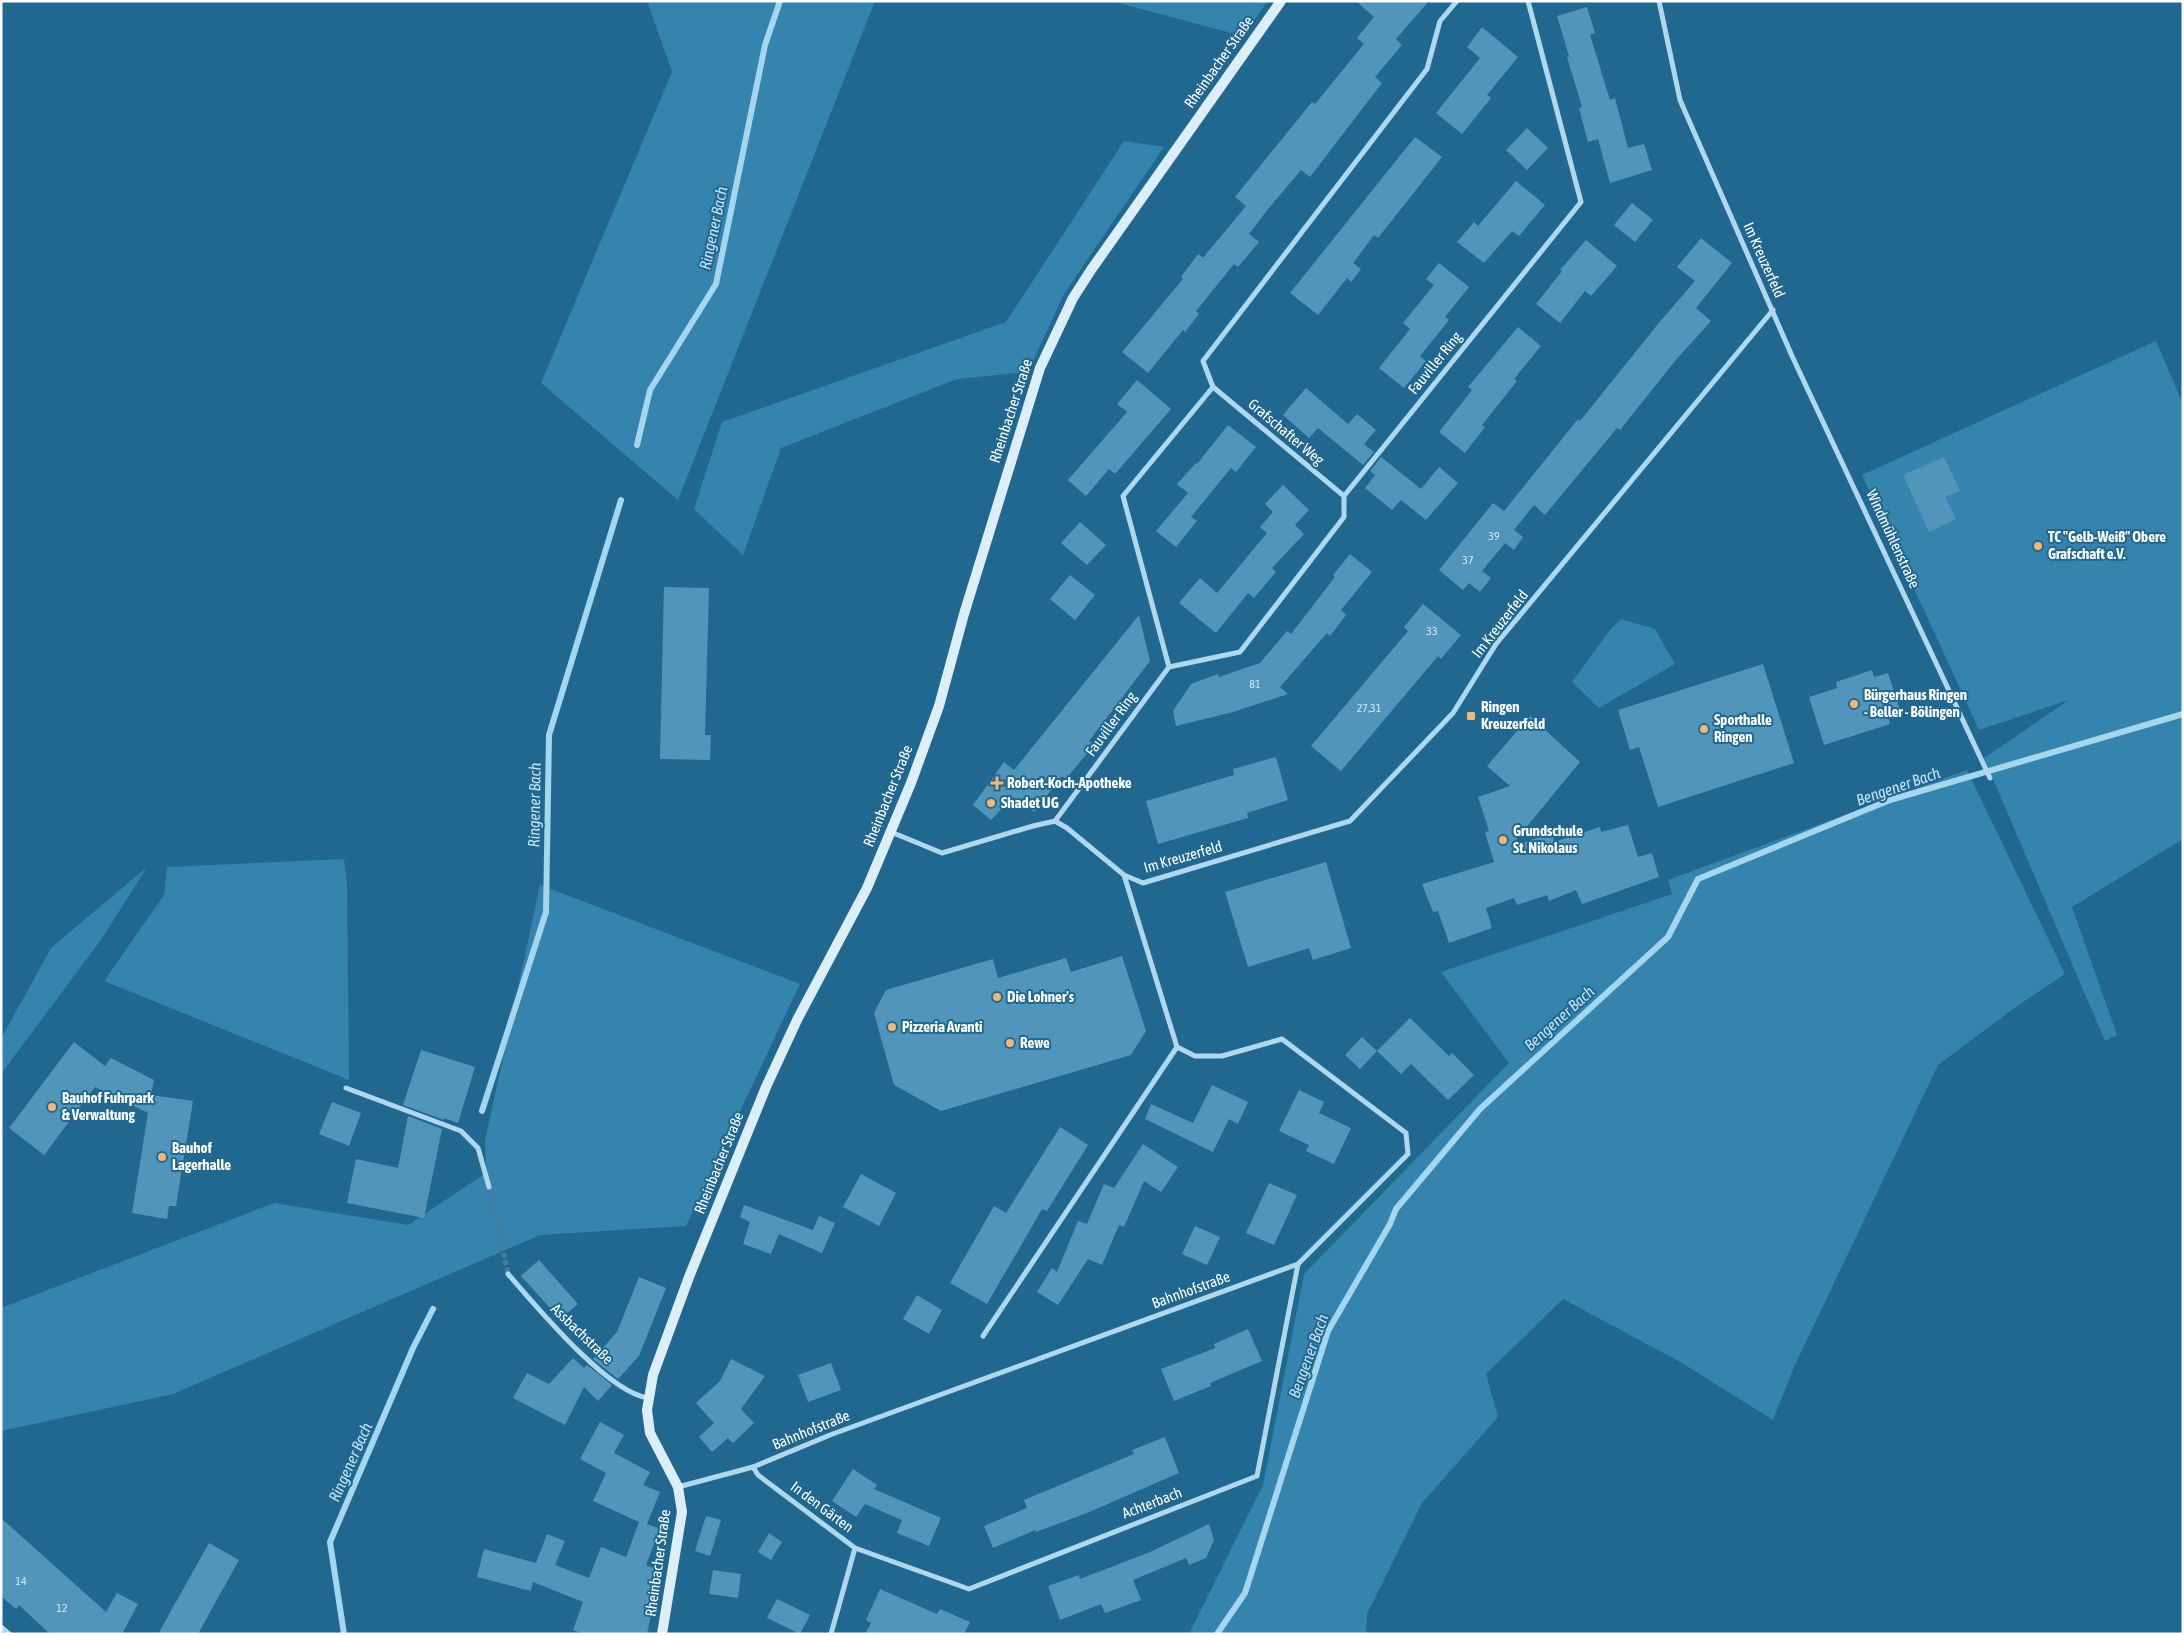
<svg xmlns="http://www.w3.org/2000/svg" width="2184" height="1635" viewBox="0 0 2184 1635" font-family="'Asap Condensed',sans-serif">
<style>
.green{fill:#3484ad}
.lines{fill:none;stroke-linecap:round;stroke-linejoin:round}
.stream{stroke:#a4d6ee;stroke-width:6}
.building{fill:#5196ba}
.street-tunnel{stroke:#417fa1;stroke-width:5;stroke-dasharray:5 2.5;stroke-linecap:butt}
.street{stroke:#b0d8ed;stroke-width:5}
.secondary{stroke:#dceff9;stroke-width:10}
.poi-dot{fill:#fab571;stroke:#206890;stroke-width:2}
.labels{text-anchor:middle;stroke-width:4;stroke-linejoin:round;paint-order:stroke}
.number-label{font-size:12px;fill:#d4e5ee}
.street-label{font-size:15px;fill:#fff;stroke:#206890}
.poi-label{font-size:15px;font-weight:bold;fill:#fff;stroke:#206890;text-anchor:start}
.water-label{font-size:16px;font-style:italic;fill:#c3e4f5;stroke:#206890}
</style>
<rect width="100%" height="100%" fill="#206890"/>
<!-- green -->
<g class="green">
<polygon points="647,1 875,1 678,500 541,383 672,72"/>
<polygon points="1111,1 1268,1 1243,36"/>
<polygon points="1124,141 1164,147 1064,294 1028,372 957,379 781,448 743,555 694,509 722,422 1006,322"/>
<polygon points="2156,341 2183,404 2183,839 2072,907 2117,1035 2105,1041 1984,758 2069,700 1979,730 1862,475"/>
<polygon points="1621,619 1655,629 1675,664 1599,708 1572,682 1610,630"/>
<polygon points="1967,770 2065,974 2013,1009 1938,1065 1794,1367 1773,1420 1682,1363 1563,1299 1486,1374 1498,1417 1422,1503 1367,1614 1366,1634 1189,1634 1263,1485 1304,1274 1509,1063 1441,972 1672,894 1668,880"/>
<polygon points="344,859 347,884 349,1080 104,981 164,895 167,867"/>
<polygon points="147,867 103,937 1,1074 1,1039 51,948"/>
<polygon points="540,885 800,984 686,1226 540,1235 173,1394 1,1431 1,1308 274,1203 408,1225 486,1173 485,1141"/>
</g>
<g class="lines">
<!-- stream -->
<g class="stream">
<polyline points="637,445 650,390 716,284 765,45 780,1"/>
<polyline points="482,1111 546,912 549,735 621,500"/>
<polyline points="344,1634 330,1542 413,1348 433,1309"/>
<polyline points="1217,1634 1245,1593 1328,1331 1390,1224 1396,1209 1480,1109 1668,937 1698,879 1890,800 2183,714"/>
</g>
</g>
<!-- building -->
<g class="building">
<polygon points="1356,1 1429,1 1396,39 1402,45 1375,77 1382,83 1310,177 1301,170 1268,209 1249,234 1259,242 1238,267 1234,264 1196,311 1199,314 1185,332 1183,330 1148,373 1122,352 1183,279 1181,277 1198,254 1203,258 1246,206 1235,197 1312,102 1315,104 1364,44 1357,38 1374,17"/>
<polygon points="1587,7 1595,33 1590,35 1610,100 1615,98 1628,148 1644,144 1652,170 1610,183 1598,139 1588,142 1579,108 1582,107 1567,57 1569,56 1557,16"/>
<polygon points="1482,27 1518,57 1487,95 1491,98 1462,134 1436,113 1480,58 1467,47"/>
<polygon points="1527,128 1548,148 1527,170 1506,150"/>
<polygon points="1415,137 1442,157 1378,238 1374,235 1353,263 1361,269 1351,282 1347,278 1318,315 1290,293"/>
<polygon points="1516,181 1545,205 1519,236 1512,231 1484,263 1457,242 1474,222 1478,226"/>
<polygon points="1632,203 1653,220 1635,242 1614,225"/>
<polygon points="1701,238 1732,263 1696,308 1711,321 1675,361 1620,430 1617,428 1545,515 1534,505 1514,530 1523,537 1514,550 1505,543 1482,571 1491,578 1480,592 1469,583 1463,590 1439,570 1493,503 1504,511 1578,419 1580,421 1658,324 1695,281 1677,267"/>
<polygon points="1586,240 1617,266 1591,296 1585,291 1560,323 1536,304 1562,271 1560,270"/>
<polygon points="1439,263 1469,287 1445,317 1449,320 1420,356 1426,361 1404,388 1379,368 1410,329 1403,323 1434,285 1426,279"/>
<polygon points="1518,327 1541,346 1514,379 1517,381 1482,425 1485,427 1465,453 1439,432 1472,390 1468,387"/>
<polygon points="1137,380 1171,409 1115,474 1109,469 1086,496 1068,480 1127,412 1117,404"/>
<polygon points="1306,388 1348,424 1357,414 1376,430 1364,444 1374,452 1363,465 1318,428 1309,438 1283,415"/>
<polygon points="1228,425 1256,447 1236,472 1231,468 1191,517 1197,521 1176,547 1156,531 1188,493 1177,484 1196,463 1197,464"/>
<polygon points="1381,457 1421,489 1439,467 1458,483 1426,520 1401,500 1392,510 1365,488 1375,475 1370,471"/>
<polygon points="1944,457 1960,491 1945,497 1956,519 1929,532 1903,475"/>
<polygon points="1283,485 1309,510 1295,525 1304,534 1272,568 1276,572 1254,598 1248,593 1216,633 1179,603 1200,578 1217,593 1267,533 1260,527 1273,512 1265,504"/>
<polygon points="1080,522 1106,545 1087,565 1061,543"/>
<polygon points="1350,554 1372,572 1341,610 1346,615 1330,636 1327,633 1280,687 1288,694 1233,712 1176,726 1173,711 1191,684 1218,674 1219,677 1260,663 1287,631 1291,634 1335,577 1333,575"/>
<polygon points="1070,575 1095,595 1075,620 1050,599"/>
<polygon points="664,587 709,588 705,735 711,735 710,760 660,759"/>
<polygon points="1423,604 1461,635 1441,659 1438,656 1341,771 1311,746 1408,631 1404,627"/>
<polygon points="1139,615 1150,661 1089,741 1094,745 1066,779 1062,776 1034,812 1013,797 991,820 973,805 1004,762 1014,770"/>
<polygon points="1763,664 1794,763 1658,807 1639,747 1630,750 1618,710"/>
<polygon points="1872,670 1874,677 1888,673 1900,710 1887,714 1890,724 1824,745 1809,697 1837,688 1836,682"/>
<polygon points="1530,716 1580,762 1510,847 1552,833 1554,842 1600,827 1601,832 1628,825 1638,857 1652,853 1659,877 1582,904 1576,890 1549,901 1547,895 1517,905 1514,898 1486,908 1492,928 1449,943 1438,911 1433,912 1422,884 1494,862 1485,833 1489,831 1478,797 1510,786 1487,766"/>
<polygon points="1276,757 1288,800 1247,813 1248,818 1158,844 1146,801 1234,775 1233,769"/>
<polygon points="1326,862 1351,948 1313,960 1309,948 1248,967 1225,892"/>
<polygon points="1122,956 1146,1031 1131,1055 941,1111 894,1085 874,1013 886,990 993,959 998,978 1066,958 1071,972"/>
<polygon points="1410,1018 1449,1056 1452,1053 1474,1075 1448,1100 1411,1064 1401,1074 1377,1051"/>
<polygon points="1362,1037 1377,1051 1360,1069 1345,1055"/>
<polygon points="74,1042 105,1066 111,1058 154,1080 151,1095 193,1101 176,1206 169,1206 167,1219 132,1213 148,1113 95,1087 44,1155 9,1128"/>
<polygon points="421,1050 475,1067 458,1123 444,1118 444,1120 403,1105"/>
<polygon points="1212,1085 1248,1102 1238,1124 1229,1119 1213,1152 1145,1119 1151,1104 1193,1123"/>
<polygon points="1299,1090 1324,1102 1319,1113 1351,1128 1334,1164 1306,1151 1309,1145 1279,1131"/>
<polygon points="332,1102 361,1113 349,1146 319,1134"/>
<polygon points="408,1116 442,1129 424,1218 347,1203 356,1159 398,1168"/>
<polygon points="1060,1127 1088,1145 1047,1211 1042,1209 987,1304 950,1283 994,1206 1006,1213"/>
<polygon points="1143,1144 1178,1167 1161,1192 1144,1181 1124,1227 1119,1225 1102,1265 1088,1259 1058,1305 1037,1292 1052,1268 1057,1272 1078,1221 1087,1224 1104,1184 1114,1188"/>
<polygon points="861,1174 896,1193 879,1226 843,1207"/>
<polygon points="1269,1183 1297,1195 1274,1245 1246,1233"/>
<polygon points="744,1205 813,1230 819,1216 835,1223 822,1253 779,1234 771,1254 743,1244 750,1222 740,1217"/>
<polygon points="1195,1226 1220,1237 1207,1265 1182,1254"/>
<polygon points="539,1260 578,1304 560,1319 521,1276"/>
<polygon points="639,1277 666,1288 639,1356 618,1379 593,1359 617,1332"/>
<polygon points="917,1295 942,1310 929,1334 903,1319"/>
<polygon points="1248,1329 1262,1361 1210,1383 1211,1386 1174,1401 1161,1369 1215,1348 1214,1344"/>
<polygon points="573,1358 584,1368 587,1365 612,1385 598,1401 584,1387 565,1425 513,1398 527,1373 549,1384"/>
<polygon points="731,1359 765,1376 741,1409 754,1423 733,1443 728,1438 712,1452 699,1437 714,1423 696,1403 720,1381"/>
<polygon points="831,1363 841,1390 808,1402 798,1375"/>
<polygon points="600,1422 624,1435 614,1453 650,1472 643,1485 660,1492 647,1524 660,1529 646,1565 660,1571 647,1634 583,1634 573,1630 583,1602 533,1582 531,1591 477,1577 484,1549 536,1563 547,1534 565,1541 555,1565 589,1578 601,1547 626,1557 639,1522 593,1501 606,1473 580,1459"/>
<polygon points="1165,1437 1179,1473 1087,1513 1036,1532 1035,1530 993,1548 984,1526 1027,1508 1024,1500 1134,1454 1132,1450"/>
<polygon points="853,1469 877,1485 874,1489 941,1518 929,1546 897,1533 902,1520 865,1504 856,1517 832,1501"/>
<polygon points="706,1516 721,1520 710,1556 695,1551"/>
<polygon points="1,1518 106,1612 117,1593 138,1604 122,1634 50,1634 19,1605 16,1609 1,1596"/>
<polygon points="1209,1524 1214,1540 1206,1558 1189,1565 1186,1558 1133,1580 1141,1600 1105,1613 1101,1604 1060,1620 1048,1586 1079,1575 1080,1579 1150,1552"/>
<polygon points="769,1533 782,1542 771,1560 758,1552"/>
<polygon points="209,1543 239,1560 198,1634 158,1634"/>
<polygon points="713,1570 741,1574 738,1598 709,1594"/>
<polygon points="880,1589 937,1614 940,1609 970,1622 964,1634 865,1634 871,1623 866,1620"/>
<polygon points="777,1599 810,1615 800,1634 767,1618"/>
</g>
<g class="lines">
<!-- street-tunnel -->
<polyline class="street-tunnel" points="489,1187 508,1274"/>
<!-- street -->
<g class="street">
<polyline points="1659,1 1680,100 1792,356 1990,778"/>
<polyline points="1344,496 1213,387 1203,361 1427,69 1440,21 1457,1"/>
<polyline points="1169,667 1123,496 1213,387"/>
<polyline points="1055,821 1169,667 1240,652 1344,517 1344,496 1581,202 1528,1"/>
<polyline points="891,832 942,853 1033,826 1055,821 1067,828 1124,875 1143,883 1350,821 1453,713 1496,644 1773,310"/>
<polyline points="346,1088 461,1131 478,1148 489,1187"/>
<path d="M508,1274C537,1307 607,1392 648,1398"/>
<polyline points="983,1336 1177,1047"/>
<polyline points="753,1467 758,1475 855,1548 831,1634"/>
<polyline points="678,1487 753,1467 830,1435 1298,1264 1408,1154 1406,1133 1282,1039 1222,1056 1195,1056 1177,1047 1124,875"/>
<polyline points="855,1548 969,1589 1257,1476 1298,1264"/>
<polyline points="1,1627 9,1634"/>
</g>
<!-- secondary -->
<polyline class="secondary" points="662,1634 682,1512 678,1487 650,1433 647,1410 653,1375 689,1277 766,1087 798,1018 867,888 911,783 939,706 964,614 1040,368 1073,298 1091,270 1281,1"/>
</g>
<!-- markers -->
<g class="poi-dot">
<circle cx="2038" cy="546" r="5"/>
<circle cx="1854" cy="704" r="5"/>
<rect x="1466" y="711" width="10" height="10" rx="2.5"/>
<circle cx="1704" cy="729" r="5"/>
<path d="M994.5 775.5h5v5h5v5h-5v5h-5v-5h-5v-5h5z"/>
<circle cx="991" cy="803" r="5"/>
<circle cx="1503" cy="840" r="5"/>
<circle cx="997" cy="997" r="5"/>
<circle cx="892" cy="1027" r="5"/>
<circle cx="1010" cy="1043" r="5"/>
<circle cx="52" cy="1107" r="5"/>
<circle cx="162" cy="1157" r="5"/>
</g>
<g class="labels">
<!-- number labels -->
<g class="number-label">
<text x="1494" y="540">39</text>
<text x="1468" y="564">37</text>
<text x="1432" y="635">33</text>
<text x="1255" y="688">81</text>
<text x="1369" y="712">27,31</text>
<text x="21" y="1585">14</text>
<text x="62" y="1612">12</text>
</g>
<!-- street labels -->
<g class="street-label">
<text transform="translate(1219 62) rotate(-55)" y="5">Rheinbacher Straße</text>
<text transform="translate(1764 260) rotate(66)" y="5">Im Kreuzerfeld</text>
<text transform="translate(1435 363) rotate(-51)" y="5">Fauviller Ring</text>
<text transform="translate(1011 411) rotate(-72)" y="5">Rheinbacher Straße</text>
<text transform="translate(1286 432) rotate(40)" y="5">Grafschafter Weg</text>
<text transform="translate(1893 539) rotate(65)" y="5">Windmühlenstraße</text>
<text transform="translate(1500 624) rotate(-52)" y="5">Im Kreuzerfeld</text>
<text transform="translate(1111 724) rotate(-54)" y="5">Fauviller Ring</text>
<text transform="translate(888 796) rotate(-68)" y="5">Rheinbacher Straße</text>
<text transform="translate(1183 857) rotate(-16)" y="5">Im Kreuzerfeld</text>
<text transform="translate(719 1163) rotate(-68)" y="5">Rheinbacher Straße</text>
<text transform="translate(1191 1290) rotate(-20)" y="5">Bahnhofstraße</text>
<text transform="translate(582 1334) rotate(44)" y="5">Assbachstraße</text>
<text transform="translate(811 1430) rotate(-22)" y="5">Bahnhofstraße</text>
<text transform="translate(1152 1503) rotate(-21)" y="5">Achterbach</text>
<text transform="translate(822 1507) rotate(37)" y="5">In den Gärten</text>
<text transform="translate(658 1563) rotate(-82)" y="5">Rheinbacher Straße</text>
</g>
<!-- poi labels -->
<g class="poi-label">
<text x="2048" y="542">TC "Gelb-Weiß" Obere<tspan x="2048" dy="17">Grafschaft e.V.</tspan></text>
<text x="1864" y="700">Bürgerhaus Ringen<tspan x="1864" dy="17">- Beller - Bölingen</tspan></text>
<text x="1481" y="712">Ringen<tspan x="1481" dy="17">Kreuzerfeld</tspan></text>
<text x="1714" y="725">Sporthalle<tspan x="1714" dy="17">Ringen</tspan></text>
<text x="1007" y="788">Robert-Koch-Apotheke</text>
<text x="1001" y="808">Shadet UG</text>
<text x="1513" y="836">Grundschule<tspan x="1513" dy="17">St. Nikolaus</tspan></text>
<text x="1007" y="1002">Die Lohner's</text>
<text x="902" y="1032">Pizzeria Avanti</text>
<text x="1020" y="1048">Rewe</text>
<text x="62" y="1103">Bauhof Fuhrpark<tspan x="62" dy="17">&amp; Verwaltung</tspan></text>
<text x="172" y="1153">Bauhof<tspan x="172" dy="17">Lagerhalle</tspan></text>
</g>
<!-- water labels -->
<g class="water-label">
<text transform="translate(713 228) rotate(-78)" y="6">Ringener Bach</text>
<text transform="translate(1898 786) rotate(-19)" y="6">Bengener Bach</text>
<text transform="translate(534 805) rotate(-89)" y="6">Ringener Bach</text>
<text transform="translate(1559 1018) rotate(-42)" y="6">Bengener Bach</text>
<text transform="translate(1308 1356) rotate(-70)" y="6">Bengener Bach</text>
<text transform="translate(350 1462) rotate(-66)" y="6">Ringener Bach</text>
</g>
</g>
<!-- border -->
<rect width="2184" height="1635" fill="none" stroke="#ffffff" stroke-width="5"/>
</svg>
